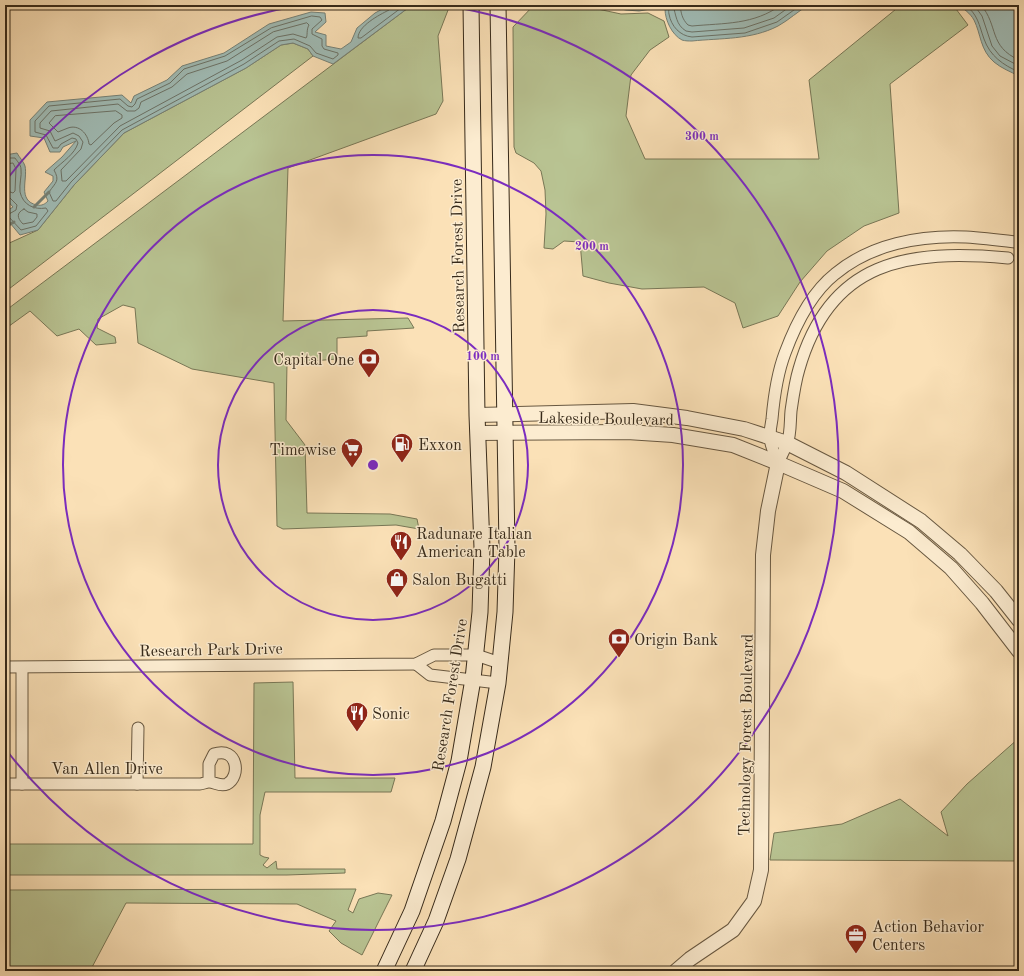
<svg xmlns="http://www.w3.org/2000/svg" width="1024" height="976" viewBox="0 0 1024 976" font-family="'Old Standard TT',serif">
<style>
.green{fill:#b9c493;stroke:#787756}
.water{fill:#a0bcb6;stroke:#768278}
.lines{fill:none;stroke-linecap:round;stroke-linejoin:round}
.shore{stroke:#6c7368;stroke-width:1}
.stream{stroke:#768278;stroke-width:3}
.minor-casing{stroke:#685841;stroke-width:13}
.tertiary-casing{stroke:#685841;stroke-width:16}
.secondary-casing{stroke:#372a1a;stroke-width:17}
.minor{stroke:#fcecd0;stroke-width:11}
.tertiary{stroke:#fcecd0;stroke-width:14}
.secondary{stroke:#fcecd0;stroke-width:15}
.ring{fill:none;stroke:#7b2cbf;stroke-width:2}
.labels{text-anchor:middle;stroke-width:3;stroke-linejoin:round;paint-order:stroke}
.street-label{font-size:16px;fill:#372a1a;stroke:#fcecd0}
.poi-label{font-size:16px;fill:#372a1a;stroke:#fcecd0;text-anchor:start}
.centre{fill:#7b2cbf;stroke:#fcecd0;stroke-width:2}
.ring-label{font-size:12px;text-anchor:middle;font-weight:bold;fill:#7b2cbf;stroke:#fcecd0;stroke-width:3;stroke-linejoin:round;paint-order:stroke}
</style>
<rect width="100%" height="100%" fill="#fbe1b7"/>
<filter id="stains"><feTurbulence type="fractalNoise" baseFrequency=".005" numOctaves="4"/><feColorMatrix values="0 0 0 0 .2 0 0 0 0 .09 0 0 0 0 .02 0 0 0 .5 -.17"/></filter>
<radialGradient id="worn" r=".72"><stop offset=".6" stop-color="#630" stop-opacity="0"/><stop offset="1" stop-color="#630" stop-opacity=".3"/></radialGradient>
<!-- green -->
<g class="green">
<polygon points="412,5 450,5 438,36 443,101 436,114 288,168 283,321 408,318 414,328 367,331 367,336 337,338 337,359 287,363 286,420 305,445 307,513 390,514 417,519 419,529 396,525 283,529 277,526 274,383 192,369 138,343 135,308 123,305 98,319 97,328 115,337 116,343 96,345 79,329 57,336 30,311 5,329 5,311"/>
<polygon points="534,5 588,5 593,8 621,14 648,13 664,21 669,37 650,50 631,75 626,116 645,159 819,159 809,80 901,5 946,5 956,9 968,25 890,84 899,213 864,226 827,251 800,282 778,316 743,328 735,303 704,287 642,289 609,283 583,276 580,242 564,241 553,249 544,248 546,214 545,190 541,171 534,163 516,153 514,147 513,27"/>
<polygon points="293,43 308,49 313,56 5,292 5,245 38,230 74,185 124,133 246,68 281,45"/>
<polygon points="293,682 295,778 395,778 391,792 265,792 260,815 260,855 264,857 269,858 263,865 267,868 276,861 277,869 345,869 345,873 287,875 5,875 5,844 253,844 254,683"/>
<polygon points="1019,738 1019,861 770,860 774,833 842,824 900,799 948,836 941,812 967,784"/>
<polygon points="356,889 348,910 353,913 359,899 378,893 392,895 362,955 341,943 329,931 336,921 297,904 126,903 90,971 5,971 5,890"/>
</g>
<!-- water -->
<g class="water">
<path d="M390,5H412L333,64L313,56L308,49L293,43L281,45L246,68L124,133L74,185L38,230L20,235L10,223L5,220V212L13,207L5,198V155L17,153C19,157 24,162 25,166C28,179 17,201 37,205C42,206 45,204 48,201L44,192L53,181V176L45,172L62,157L76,141L63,147L60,152H50L44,138L30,136V120L47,102L122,95L131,103L134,96L167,80L182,66L224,53L269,24L311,12L325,13L326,22L315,32L326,35V46L341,49L351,42L357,28L375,13Z"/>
<path d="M601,5H809C798,11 789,20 778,26C751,40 721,38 692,41C689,41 685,41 682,40C672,35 665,20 665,9L662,7L639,11L626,10Z"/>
<path d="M958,5H1019V76C1011,72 1001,68 994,62C980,50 981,34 974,20C970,13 964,9 958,5Z"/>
</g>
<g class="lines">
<!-- shore -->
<g class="shore">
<path d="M391,5L389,10C379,15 358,26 358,38H361L405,5"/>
<path d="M667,5C670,9 668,10 669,14C671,26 680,36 692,37L745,33L777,22L801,5"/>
<path d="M673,5C676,15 676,25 686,31L692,32L744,28L774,18L792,5"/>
<path d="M680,5C681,13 682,19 688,25L692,26C724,23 754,25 781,5"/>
<path d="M965,5C978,14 979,25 984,39C990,56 1003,65 1019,72"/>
<polyline points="974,5 982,16 992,46 1000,56 1019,66"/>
<path d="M981,5C999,26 988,46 1019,60"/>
<path d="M312,16L320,17L322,20L312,29V34L322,39V46L324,49L338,53V55L333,59L316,53L310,46L294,39L279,41L244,64L122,130L71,182L56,201H53L49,192C56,182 60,181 54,170C62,162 75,154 78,143L76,139L72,138L61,144L58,148H53L46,135L35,132V121L49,106L120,99L128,106L132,107L135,104L137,99L170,83L184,69L225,56L271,28Z"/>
<path d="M307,23L309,25C306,30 308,36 306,38L293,34L277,37L242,60L120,126L66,181H62L61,170L81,149L83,142L79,136L73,133L55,141L50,131L40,128V123L51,111L118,104L127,111H135L139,108L141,102L172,87L187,74L227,61L273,32Z"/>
<path d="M116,111L122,115V118L114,123L91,145L89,144C88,134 79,124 68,128C65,129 61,131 58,132L49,123L55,116Z"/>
<path d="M5,158H15C17,161 21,165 21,169C22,176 19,184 20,192C23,205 34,210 46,208L48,211L36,226L21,230L8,216L9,214L16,210L17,205L9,197L5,196"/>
<polyline points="5,164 13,163 16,169 15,191 13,193 5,190"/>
<path d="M24,209L28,212L37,214V217L33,222L23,224C17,218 16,213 24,209Z"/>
</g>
<!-- stream -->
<g class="stream">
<polyline points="34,207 49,192"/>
<polyline points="5,227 14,222"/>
</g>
<!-- minor casing -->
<g class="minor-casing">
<g id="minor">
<path d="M778,463C775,455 770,445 770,437C770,431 771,424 772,419C774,396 777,374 785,353C795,326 811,293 835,274C871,244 920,235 966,237C983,238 999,240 1015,242"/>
<path d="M778,463C781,457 784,450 787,444C791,434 790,421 791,411C793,397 795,382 799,369C830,260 908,249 1008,258"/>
<polyline points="416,664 430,675 498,683"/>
<polyline points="5,667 416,664 434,655 476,655 500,663"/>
<path d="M5,784H200C202,784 206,782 209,782C215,782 220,787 227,784C241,777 238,746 214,754L209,764V782"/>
<polyline points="22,784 22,668"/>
<polyline points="137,784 138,728"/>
</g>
</g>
<!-- tertiary casing -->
<g class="tertiary-casing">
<g id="tertiary">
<polyline points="477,415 633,411 687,418 744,429 787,443 846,473 921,521 960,554 996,591 1019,620"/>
<polyline points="478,433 627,432 673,435 733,445 778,463 843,491 909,532 951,568 982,603 1019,651"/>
<polyline points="676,971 690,959 733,930 754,901 761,870 763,555 768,511 778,463"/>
</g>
</g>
<!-- secondary casing -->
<g class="secondary-casing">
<g id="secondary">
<polyline points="384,971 412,911 443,821 459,761 473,679 480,612 482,548 477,415 471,5"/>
<polyline points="413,971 436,921 458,859 483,767 498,683 505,612 507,548 498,5"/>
</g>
</g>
<!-- minor -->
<use href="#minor" class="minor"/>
<!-- tertiary -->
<use href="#tertiary" class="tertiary"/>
<!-- secondary -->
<use href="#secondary" class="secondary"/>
</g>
<!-- distance rings -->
<g class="ring">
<circle cx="373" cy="465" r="155"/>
<circle cx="373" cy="465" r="310"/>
<path d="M7 179A465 465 0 0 1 304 5M442 5A465 465 0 1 1 7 751"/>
</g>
<!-- icons -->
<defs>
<g id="bank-pin" transform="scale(1.15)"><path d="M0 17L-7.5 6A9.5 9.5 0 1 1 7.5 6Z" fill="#8f2418" stroke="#fcecd0"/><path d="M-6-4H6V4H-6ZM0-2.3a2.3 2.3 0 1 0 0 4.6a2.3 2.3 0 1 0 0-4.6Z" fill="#fff"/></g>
<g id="fuel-pin" transform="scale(1.15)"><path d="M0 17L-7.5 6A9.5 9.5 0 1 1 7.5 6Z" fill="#8f2418" stroke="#fcecd0"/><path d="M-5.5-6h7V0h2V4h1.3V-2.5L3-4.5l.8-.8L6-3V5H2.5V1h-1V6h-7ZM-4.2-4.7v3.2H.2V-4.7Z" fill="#fff"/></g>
<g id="supermarket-pin" transform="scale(1.15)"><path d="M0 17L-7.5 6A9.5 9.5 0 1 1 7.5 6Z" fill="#8f2418" stroke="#fcecd0"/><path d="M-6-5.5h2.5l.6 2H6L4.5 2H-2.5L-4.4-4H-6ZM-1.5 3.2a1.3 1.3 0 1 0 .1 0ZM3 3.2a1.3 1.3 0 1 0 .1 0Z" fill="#fff"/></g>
<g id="restaurant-pin" transform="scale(1.15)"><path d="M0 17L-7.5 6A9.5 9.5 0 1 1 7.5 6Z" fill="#8f2418" stroke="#fcecd0"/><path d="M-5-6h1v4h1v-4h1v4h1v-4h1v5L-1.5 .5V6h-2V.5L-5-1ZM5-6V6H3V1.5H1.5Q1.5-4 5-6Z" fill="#fff"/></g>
<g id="shop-pin" transform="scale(1.15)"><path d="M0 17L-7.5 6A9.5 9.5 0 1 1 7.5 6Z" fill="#8f2418" stroke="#fcecd0"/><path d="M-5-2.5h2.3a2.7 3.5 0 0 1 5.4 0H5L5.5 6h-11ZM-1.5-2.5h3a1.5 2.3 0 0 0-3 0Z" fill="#fff"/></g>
<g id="office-pin" transform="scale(1.15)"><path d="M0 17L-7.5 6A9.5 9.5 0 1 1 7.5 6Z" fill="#8f2418" stroke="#fcecd0"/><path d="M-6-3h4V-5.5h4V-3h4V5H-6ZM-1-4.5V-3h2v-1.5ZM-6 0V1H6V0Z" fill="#fff"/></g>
</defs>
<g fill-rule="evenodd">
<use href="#bank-pin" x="369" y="359"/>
<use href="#fuel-pin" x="402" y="444"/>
<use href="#supermarket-pin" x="352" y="449"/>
<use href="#restaurant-pin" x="401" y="542"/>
<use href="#shop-pin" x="397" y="579"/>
<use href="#bank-pin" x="619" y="639"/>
<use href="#restaurant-pin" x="357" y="713"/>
<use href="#office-pin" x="856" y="935"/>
</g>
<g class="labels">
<!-- street labels -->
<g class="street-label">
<text transform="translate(457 256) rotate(-91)" y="6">Research Forest Drive</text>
<text transform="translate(606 418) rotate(1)" y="6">Lakeside Boulevard</text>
<text transform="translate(211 649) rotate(-1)" y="6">Research Park Drive</text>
<text transform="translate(449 695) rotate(-81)" y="6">Research Forest Drive</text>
<text transform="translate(745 735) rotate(-89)" y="6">Technology Forest Boulevard</text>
<text x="107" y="774">Van Allen Drive</text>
</g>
<!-- poi labels -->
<g class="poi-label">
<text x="354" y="365" text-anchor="end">Capital One</text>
<text x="418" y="450">Exxon</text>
<text x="336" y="455" text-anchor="end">Timewise</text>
<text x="416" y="539">Radunare Italian<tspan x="416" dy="18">American Table</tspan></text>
<text x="412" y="585">Salon Bugatti</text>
<text x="634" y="645">Origin Bank</text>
<text x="372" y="719">Sonic</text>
<text x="872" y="932">Action Behavior<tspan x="872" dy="18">Centers</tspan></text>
</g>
</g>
<circle cx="373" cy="465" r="6" class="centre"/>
<g class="ring-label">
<text x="702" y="140">300 m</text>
<text x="592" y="250">200 m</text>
<text x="483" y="360">100 m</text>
</g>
<!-- margin -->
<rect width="1024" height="976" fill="none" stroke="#fbe1b7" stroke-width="20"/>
<rect x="6" y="6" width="1012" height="964" fill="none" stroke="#372a1a" stroke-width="2"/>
<rect x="10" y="10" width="1004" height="956" fill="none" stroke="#372a1a"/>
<rect width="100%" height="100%" filter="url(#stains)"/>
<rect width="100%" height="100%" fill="url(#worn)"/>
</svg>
